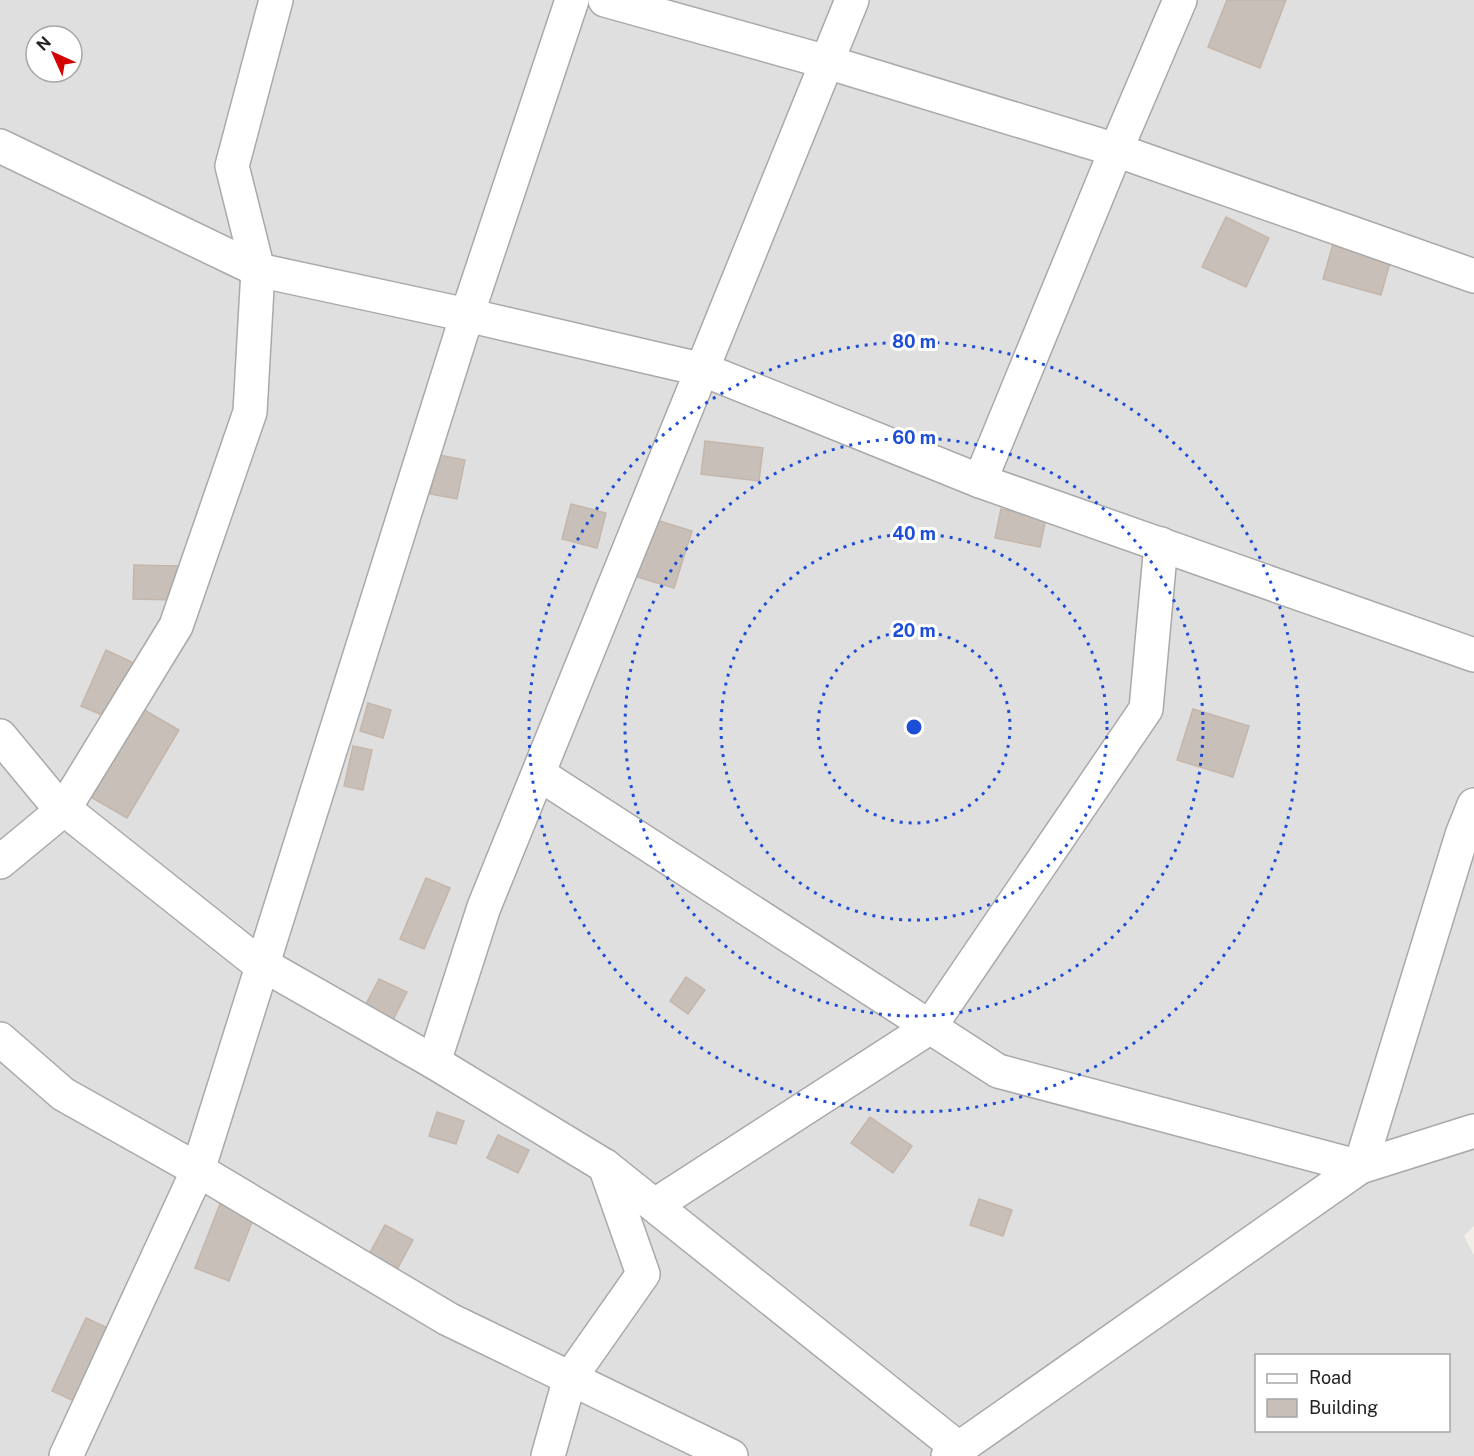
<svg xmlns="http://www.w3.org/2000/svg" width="1474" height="1456" viewBox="0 0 1474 1456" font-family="'Public Sans',sans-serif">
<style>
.residential{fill:#e0dfdf;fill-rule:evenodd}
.building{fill:#c7bfb8;stroke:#c4b6ab;stroke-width:1.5}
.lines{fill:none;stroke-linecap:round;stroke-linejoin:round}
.minor-casing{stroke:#a9a9a9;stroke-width:36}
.minor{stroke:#fff;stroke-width:33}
.ring{fill:none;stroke:#1d4ed8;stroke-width:3;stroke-dasharray:3 6}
.centre{fill:#1d4ed8;stroke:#fff;stroke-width:3}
.ring-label{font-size:18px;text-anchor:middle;font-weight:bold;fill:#1d4ed8;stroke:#fff;stroke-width:6;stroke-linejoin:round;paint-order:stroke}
</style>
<rect width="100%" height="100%" fill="#f2efe9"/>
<!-- residential -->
<path class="residential" d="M0,0H1474V1226L1464,1236L1474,1255V1456H0ZM36,36H72V72H36ZM1256,1356H1448V1430H1256Z"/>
<!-- building -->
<g class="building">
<polygon points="1227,0 1286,0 1260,68 1208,47"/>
<polygon points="1226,217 1269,238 1246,287 1202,267"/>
<polygon points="1333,244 1391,259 1381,295 1323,279"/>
<polygon points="705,441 763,448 759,481 701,474"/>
<polygon points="439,455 465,460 457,499 430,494"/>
<polygon points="571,504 606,513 597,548 562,539"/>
<polygon points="1001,509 1046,518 1040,547 995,538"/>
<polygon points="650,518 692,531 674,588 631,575"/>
<polygon points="134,565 179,566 178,600 133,599"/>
<polygon points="106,650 134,663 109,718 81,706"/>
<polygon points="368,703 391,710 383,738 360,731"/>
<polygon points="141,708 179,730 127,818 89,796"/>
<polygon points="1193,709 1249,726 1233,777 1177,760"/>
<polygon points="353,746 372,750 363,790 344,786"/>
<polygon points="426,878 450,888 424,949 400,939"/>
<polygon points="686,977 705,990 688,1014 670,1001"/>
<polygon points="379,979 407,992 393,1020 365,1006"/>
<polygon points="437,1112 464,1121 456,1144 429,1136"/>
<polygon points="870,1117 912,1146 893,1173 851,1143"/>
<polygon points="498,1135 529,1150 518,1173 487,1158"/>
<polygon points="979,1199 1012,1210 1003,1236 970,1225"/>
<polygon points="220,1204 254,1217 229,1281 195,1268"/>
<polygon points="385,1225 413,1240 394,1275 366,1260"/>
<polygon points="86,1318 121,1334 87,1407 52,1391"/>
</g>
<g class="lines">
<!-- minor casing -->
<g class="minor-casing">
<g id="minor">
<polyline points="605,0 827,62 1116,150 1474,276"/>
<polyline points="0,146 258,270 467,315 704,370 980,481 1474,655"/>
<polyline points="980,481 1116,150 1180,0"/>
<polyline points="0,736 53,800 253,959 434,1062 605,1166 958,1448"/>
<polyline points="539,774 998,1071 1360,1167 1462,835 1474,805"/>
<polyline points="0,862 64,809 176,626 250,412 258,270 232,166 276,0"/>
<polyline points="0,1039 63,1094 198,1170 448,1319 731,1456"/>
<polyline points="434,1062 484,907 852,0"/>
<polyline points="655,1205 929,1028 1146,709 1161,544"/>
<polyline points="66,1456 198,1170 467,315 572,0"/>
<polyline points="548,1456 570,1378 643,1274 605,1166"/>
<polyline points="948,1456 1360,1167 1474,1131"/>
</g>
</g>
<!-- minor -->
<use href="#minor" class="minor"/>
</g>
<!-- distance rings -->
<g class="ring">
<circle cx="914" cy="727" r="96"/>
<circle cx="914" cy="727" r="193"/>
<circle cx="914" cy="727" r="289"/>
<circle cx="914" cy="727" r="385"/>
</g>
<circle cx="914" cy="727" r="9" class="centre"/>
<g class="ring-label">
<text x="914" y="348">80 m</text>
<text x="914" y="444">60 m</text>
<text x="914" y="540">40 m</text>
<text x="914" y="637">20 m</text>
</g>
<!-- legend -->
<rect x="1255" y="1354" width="195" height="78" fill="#ffffff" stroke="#a7a7a7" stroke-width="1.5"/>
<rect x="1267" y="1374" width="30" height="9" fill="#ffffff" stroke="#a7a7a7" stroke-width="1.5"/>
<text x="1309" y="1384" font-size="18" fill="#222222">Road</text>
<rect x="1267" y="1399" width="30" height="18" fill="#c7bfb8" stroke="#a7a7a7" stroke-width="1.5"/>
<text x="1309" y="1414" font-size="18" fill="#222222">Building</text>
<!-- north arrow -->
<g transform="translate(54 54) rotate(315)"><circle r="28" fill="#ffffff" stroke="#a7a7a7" stroke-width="1.5"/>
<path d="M0-4.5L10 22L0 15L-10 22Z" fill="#d40000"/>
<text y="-9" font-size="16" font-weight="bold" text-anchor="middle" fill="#222222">N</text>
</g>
</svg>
